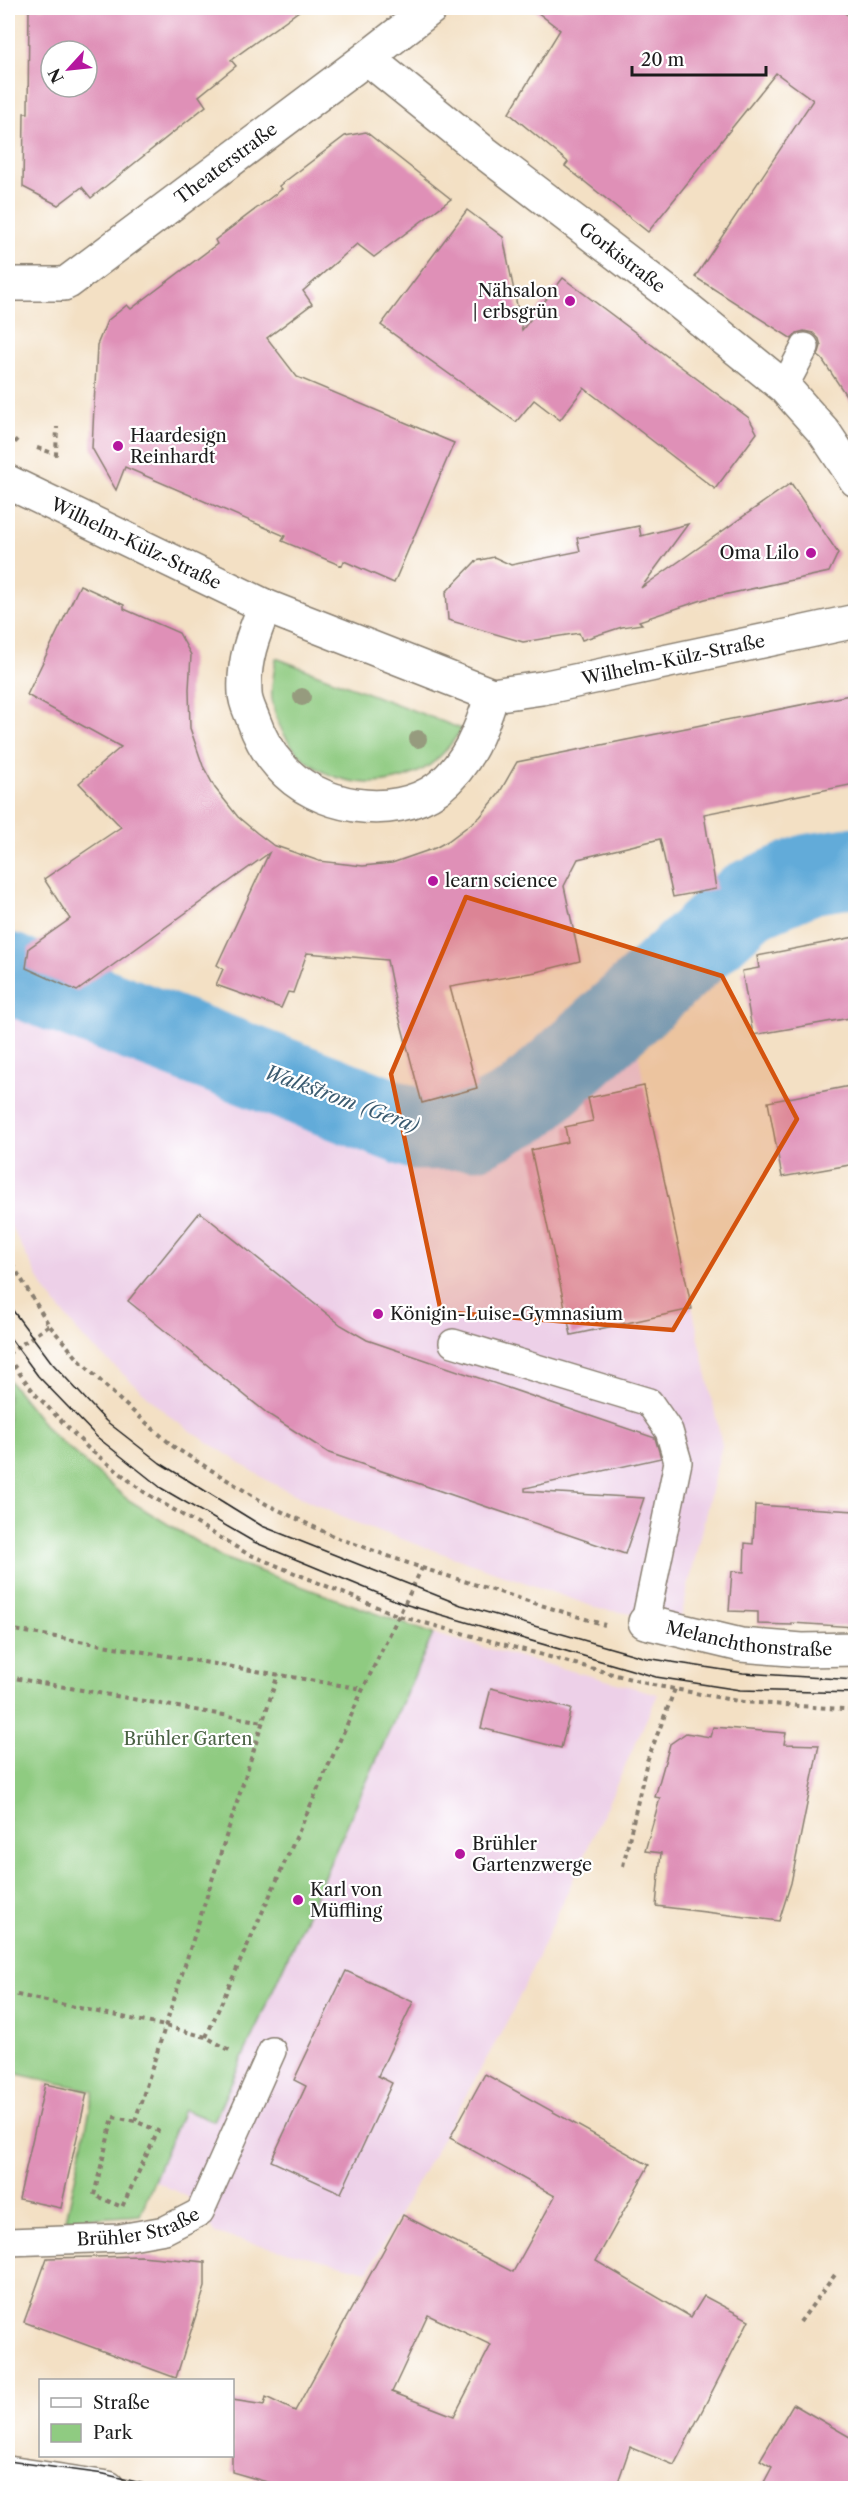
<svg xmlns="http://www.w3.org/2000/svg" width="863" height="2496" viewBox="0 0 863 2496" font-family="'Libre Caslon Text',serif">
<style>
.built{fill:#edd0e8}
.green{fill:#8fcb81;stroke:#56744e;stroke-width:1.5}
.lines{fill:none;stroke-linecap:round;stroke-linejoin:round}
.river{stroke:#62abd9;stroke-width:81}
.building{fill:#df90b7;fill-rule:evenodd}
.service-casing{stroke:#887e70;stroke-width:30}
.minor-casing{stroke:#887e70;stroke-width:36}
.path{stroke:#887e70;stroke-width:4;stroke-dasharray:4.5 4.5;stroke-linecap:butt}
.service{stroke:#fff;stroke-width:27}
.minor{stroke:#fff;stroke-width:33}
.tram{stroke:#1c1c1c;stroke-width:1.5}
.tree{fill:#969b7e}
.marked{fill:#d4530e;fill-opacity:0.2;stroke:#d4530e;stroke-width:4.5;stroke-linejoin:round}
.poi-dot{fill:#b5179e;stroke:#fff;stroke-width:2}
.labels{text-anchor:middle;stroke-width:4.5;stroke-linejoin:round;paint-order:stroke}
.street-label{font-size:18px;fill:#1c1c1c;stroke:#fff}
.poi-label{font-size:18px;fill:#1c1c1c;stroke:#fff;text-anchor:start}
.park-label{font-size:18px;fill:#4a6244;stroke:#fff}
.water-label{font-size:20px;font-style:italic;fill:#3c5c71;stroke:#fff}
</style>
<rect width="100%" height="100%" fill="#fff"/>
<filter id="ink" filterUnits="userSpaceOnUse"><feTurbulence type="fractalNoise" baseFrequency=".0167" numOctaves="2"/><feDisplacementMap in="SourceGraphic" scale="12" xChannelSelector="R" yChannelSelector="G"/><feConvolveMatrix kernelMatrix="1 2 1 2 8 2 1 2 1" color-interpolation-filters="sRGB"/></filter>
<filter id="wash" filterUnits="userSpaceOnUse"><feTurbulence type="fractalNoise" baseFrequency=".008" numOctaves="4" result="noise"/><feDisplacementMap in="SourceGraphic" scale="24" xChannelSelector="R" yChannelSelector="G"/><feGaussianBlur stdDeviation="1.35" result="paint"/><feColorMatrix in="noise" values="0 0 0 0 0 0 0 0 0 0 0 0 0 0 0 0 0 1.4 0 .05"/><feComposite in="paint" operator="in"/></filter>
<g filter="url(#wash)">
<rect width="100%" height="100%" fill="#f3e0c4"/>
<!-- built -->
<g class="built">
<polygon points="8,1013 394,1154 462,1159 560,1098 635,1033 644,1086 722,1445 680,1621 600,1609 348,1520 268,1481 174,1420 83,1338 44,1289 8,1221"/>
<polygon points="433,1634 658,1694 512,2013 368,2271 215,2234 188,2197 154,2181 183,2110 214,2121"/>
</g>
<!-- green -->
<g class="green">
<path d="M276,658L462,729C449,747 437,764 416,773C354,801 282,768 272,699C270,687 275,671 276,658Z"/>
<polygon points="8,1379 50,1432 127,1499 223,1558 433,1634 214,2121 183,2110 140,2215 66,2220 94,2091 8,2072"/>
</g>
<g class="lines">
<!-- river -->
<polyline class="river" points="8,973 418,1130 475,1129 524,1104 747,901 810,874 856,867"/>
</g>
<g id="blocks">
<!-- building -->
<g class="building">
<path d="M29,8H303L231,60L236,66L199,96L206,106L91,198L82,187L58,205L23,187L24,113H28ZM51,51H87V87H51Z"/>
<polygon points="532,8 837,8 855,20 855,409 822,359 818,356 821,346 819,339 813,333 804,331 797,333 792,339 695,277 813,100 776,73 648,232 565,166 568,162 509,113 560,30"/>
<polygon points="366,132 451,199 374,257 357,244 303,291 312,304 267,338 297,377 454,443 394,583 344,561 342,566 282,541 285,536 125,467 116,490 92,448 97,345 107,321 127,305 131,309 217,244 215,240 282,189 279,186 345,136"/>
<polygon points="467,210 503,237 522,330 563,278 749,418 757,433 715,489 584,388 560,420 534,400 516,422 381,325"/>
<polygon points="791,483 838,553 829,572 705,599 639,621 642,624 622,627 582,640 579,633 523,642 448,620 446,592 476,561 494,557 511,565 580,551 577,538 639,526 641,536 688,524 641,588"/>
<polygon points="80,585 124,605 124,609 179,633 191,655 189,689 190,728 203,766 215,788 238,817 257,833 273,845 319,861 363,866 392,863 435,848 448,841 480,817 498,795 517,762 855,694 855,784 704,814 716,889 673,897 660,839 578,859 564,886 580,961 536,972 450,987 477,1088 422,1103 396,1005 387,960 307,953 293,993 288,992 281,1008 216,985 223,969 217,965 269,853 77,991 26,968 29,948 70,919 44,879 121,827 79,783 121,747 27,695"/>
<polygon points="855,937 855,1017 753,1035 742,971 759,968 757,956"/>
<polygon points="855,1085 855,1164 782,1177 768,1102"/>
<polygon points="644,1086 692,1309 571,1335 531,1150 568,1142 565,1127 593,1121 588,1098"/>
<polygon points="200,1212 341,1325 367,1340 655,1438 661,1458 525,1488 525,1491 644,1498 625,1554 329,1453 268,1414 128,1301"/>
<polygon points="755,1505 855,1511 855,1627 792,1623 792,1625 758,1624 758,1612 729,1611 732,1571 744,1572 745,1543 753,1544"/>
<polygon points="491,1688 571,1709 561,1748 481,1728"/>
<polygon points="713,1727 786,1733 784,1744 819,1745 791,1883 779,1921 656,1906 661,1853 645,1851 660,1798 655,1797 670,1744 686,1733 710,1737"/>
<polygon points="346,1971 413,2002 378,2076 392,2083 341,2193 271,2161 306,2086 294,2080"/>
<path d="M485,2074L649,2165L596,2261L691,2317L704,2296L749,2320L674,2465L630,2447L616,2488H288L232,2472V2400L264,2405L266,2397L295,2411L403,2215L513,2272L555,2196L450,2138ZM428,2315L491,2345L454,2416L392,2392Z"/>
<polygon points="45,2084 87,2093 61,2208 19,2199"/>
<polygon points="141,2256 205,2262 205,2287 176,2378 24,2322 47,2258"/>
<polygon points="793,2404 855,2440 855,2488 761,2488 772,2467 760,2460"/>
</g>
</g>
</g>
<g filter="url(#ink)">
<use href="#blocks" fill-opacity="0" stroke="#887e70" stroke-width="1.5"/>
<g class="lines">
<!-- service casing -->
<g class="service-casing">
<g id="service">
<polyline points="784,387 805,347"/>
<polyline points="453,1343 649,1402 669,1431 678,1462 645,1622"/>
<path id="s1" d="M8,2242L120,2238L165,2230L200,2212L272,2051"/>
</g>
</g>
<!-- minor casing -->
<g class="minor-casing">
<g id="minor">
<path id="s2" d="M367,58L481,150L663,289L784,387L824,432L856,480"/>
<path id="s3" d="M8,284H64L68,282L367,58L431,8"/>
<path id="s4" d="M8,482L265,606L492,695L542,688L856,621"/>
<path d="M265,606C253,635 243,661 245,693C245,702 250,711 253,719C259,736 268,753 280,766C316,808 393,821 438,788C468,764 481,730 492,695"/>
<path id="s5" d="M645,1622L741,1645L802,1650L856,1649"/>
<polyline points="8,2473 108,2488"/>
</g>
</g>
<!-- path -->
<g class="path">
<polyline points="8,433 18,443"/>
<polyline points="37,448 56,454 57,427"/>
<polyline points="8,1257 49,1325 80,1361 120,1400 174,1447 266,1504 335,1537 422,1568 605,1625"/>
<polyline points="8,1354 49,1325"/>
<polyline points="8,1358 36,1395 88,1448 144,1492 246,1553 399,1616 653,1685 743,1702 856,1710"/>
<polyline points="8,1629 363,1689"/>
<polyline points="8,1677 263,1722"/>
<polyline points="623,1866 647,1761 675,1689"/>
<polyline points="8,1993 165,2026 206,2037 231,2051"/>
<polyline points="206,2037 363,1689 422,1568"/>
<polygon points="113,2117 135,2121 158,2131 122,2207 94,2195"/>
<polyline points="135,2121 278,1674"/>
<polyline points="800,2322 837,2272"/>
</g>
<!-- service -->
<use href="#service" class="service"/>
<!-- minor -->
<use href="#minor" class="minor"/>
<!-- tram -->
<g class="tram">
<polyline points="8,1304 52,1363 106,1421 160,1463 262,1526 461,1605 646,1658 743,1673 856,1680"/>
<polyline points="8,1335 38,1376 97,1437 161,1488 254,1542 404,1604 656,1677 740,1690 856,1693"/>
<polyline points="8,2461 104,2474 161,2488"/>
<polyline points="8,2485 32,2488"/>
</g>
</g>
<!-- trees -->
<g class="tree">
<circle cx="302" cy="697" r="9"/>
<circle cx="418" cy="739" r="9"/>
</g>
</g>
<!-- marked area -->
<path class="marked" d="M466,897L722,976L797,1119L673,1330L441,1312L391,1074Z"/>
<!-- markers -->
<g class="poi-dot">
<circle cx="570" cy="301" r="6"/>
<circle cx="118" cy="446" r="6"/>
<circle cx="811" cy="553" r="6"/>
<circle cx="433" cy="881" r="6"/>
<circle cx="378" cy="1314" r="6"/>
<circle cx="460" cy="1854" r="6"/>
<circle cx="298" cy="1900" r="6"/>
</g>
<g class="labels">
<!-- street labels -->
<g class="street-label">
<text dy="6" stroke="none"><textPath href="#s3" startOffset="258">Theaterstraße</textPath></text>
<text dy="6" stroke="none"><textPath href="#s2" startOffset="324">Gorkistraße</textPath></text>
<text dy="6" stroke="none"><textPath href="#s4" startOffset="142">Wilhelm-Külz-Straße</textPath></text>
<text dy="6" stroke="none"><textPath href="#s4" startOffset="714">Wilhelm-Külz-Straße</textPath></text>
<text dy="6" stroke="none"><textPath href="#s5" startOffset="106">Melanchthonstraße</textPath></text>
<text dy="6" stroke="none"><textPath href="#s1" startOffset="132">Brühler Straße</textPath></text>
</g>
<!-- poi labels -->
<g class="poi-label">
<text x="558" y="297" text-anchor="end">Nähsalon<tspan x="558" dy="21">| erbsgrün</tspan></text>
<text x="130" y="442">Haardesign<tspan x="130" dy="21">Reinhardt</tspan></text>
<text x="799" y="559" text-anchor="end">Oma Lilo</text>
<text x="445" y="887">learn science</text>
<text x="390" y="1320">Königin-Luise-Gymnasium</text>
<text x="472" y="1850">Brühler<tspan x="472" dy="21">Gartenzwerge</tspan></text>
<text x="310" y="1896">Karl von<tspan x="310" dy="21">Müffling</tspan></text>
</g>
<!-- park labels -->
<g class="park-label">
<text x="188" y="1745">Brühler Garten</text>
</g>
<!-- water labels -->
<g class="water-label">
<text transform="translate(342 1099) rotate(20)" y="7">Walkstrom (Gera)</text>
</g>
</g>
<!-- margin -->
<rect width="863" height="2496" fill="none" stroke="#fff" stroke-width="30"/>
<!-- legend -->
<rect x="39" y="2379" width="195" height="78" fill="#ffffff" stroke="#a4a4a4" stroke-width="1.5"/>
<rect x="51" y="2398" width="30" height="9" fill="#ffffff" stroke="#a4a4a4" stroke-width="1.5"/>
<text x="93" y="2409" font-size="18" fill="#1c1c1c">Straße</text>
<rect x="51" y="2424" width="30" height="18" fill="#8fcb81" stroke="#a4a4a4" stroke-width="1.5"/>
<text x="93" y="2439" font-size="18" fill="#1c1c1c">Park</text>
<!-- north arrow -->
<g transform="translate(69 69) rotate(243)"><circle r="28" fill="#ffffff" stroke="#a4a4a4" stroke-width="1.5"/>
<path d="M0-4.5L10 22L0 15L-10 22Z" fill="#b5179e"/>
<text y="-9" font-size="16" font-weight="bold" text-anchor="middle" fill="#1c1c1c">N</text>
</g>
<!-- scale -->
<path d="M632 66v9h134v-9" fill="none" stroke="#1c1c1c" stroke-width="3"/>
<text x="641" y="66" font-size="18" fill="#1c1c1c" stroke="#ffffff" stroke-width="4.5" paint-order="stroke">20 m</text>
</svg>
